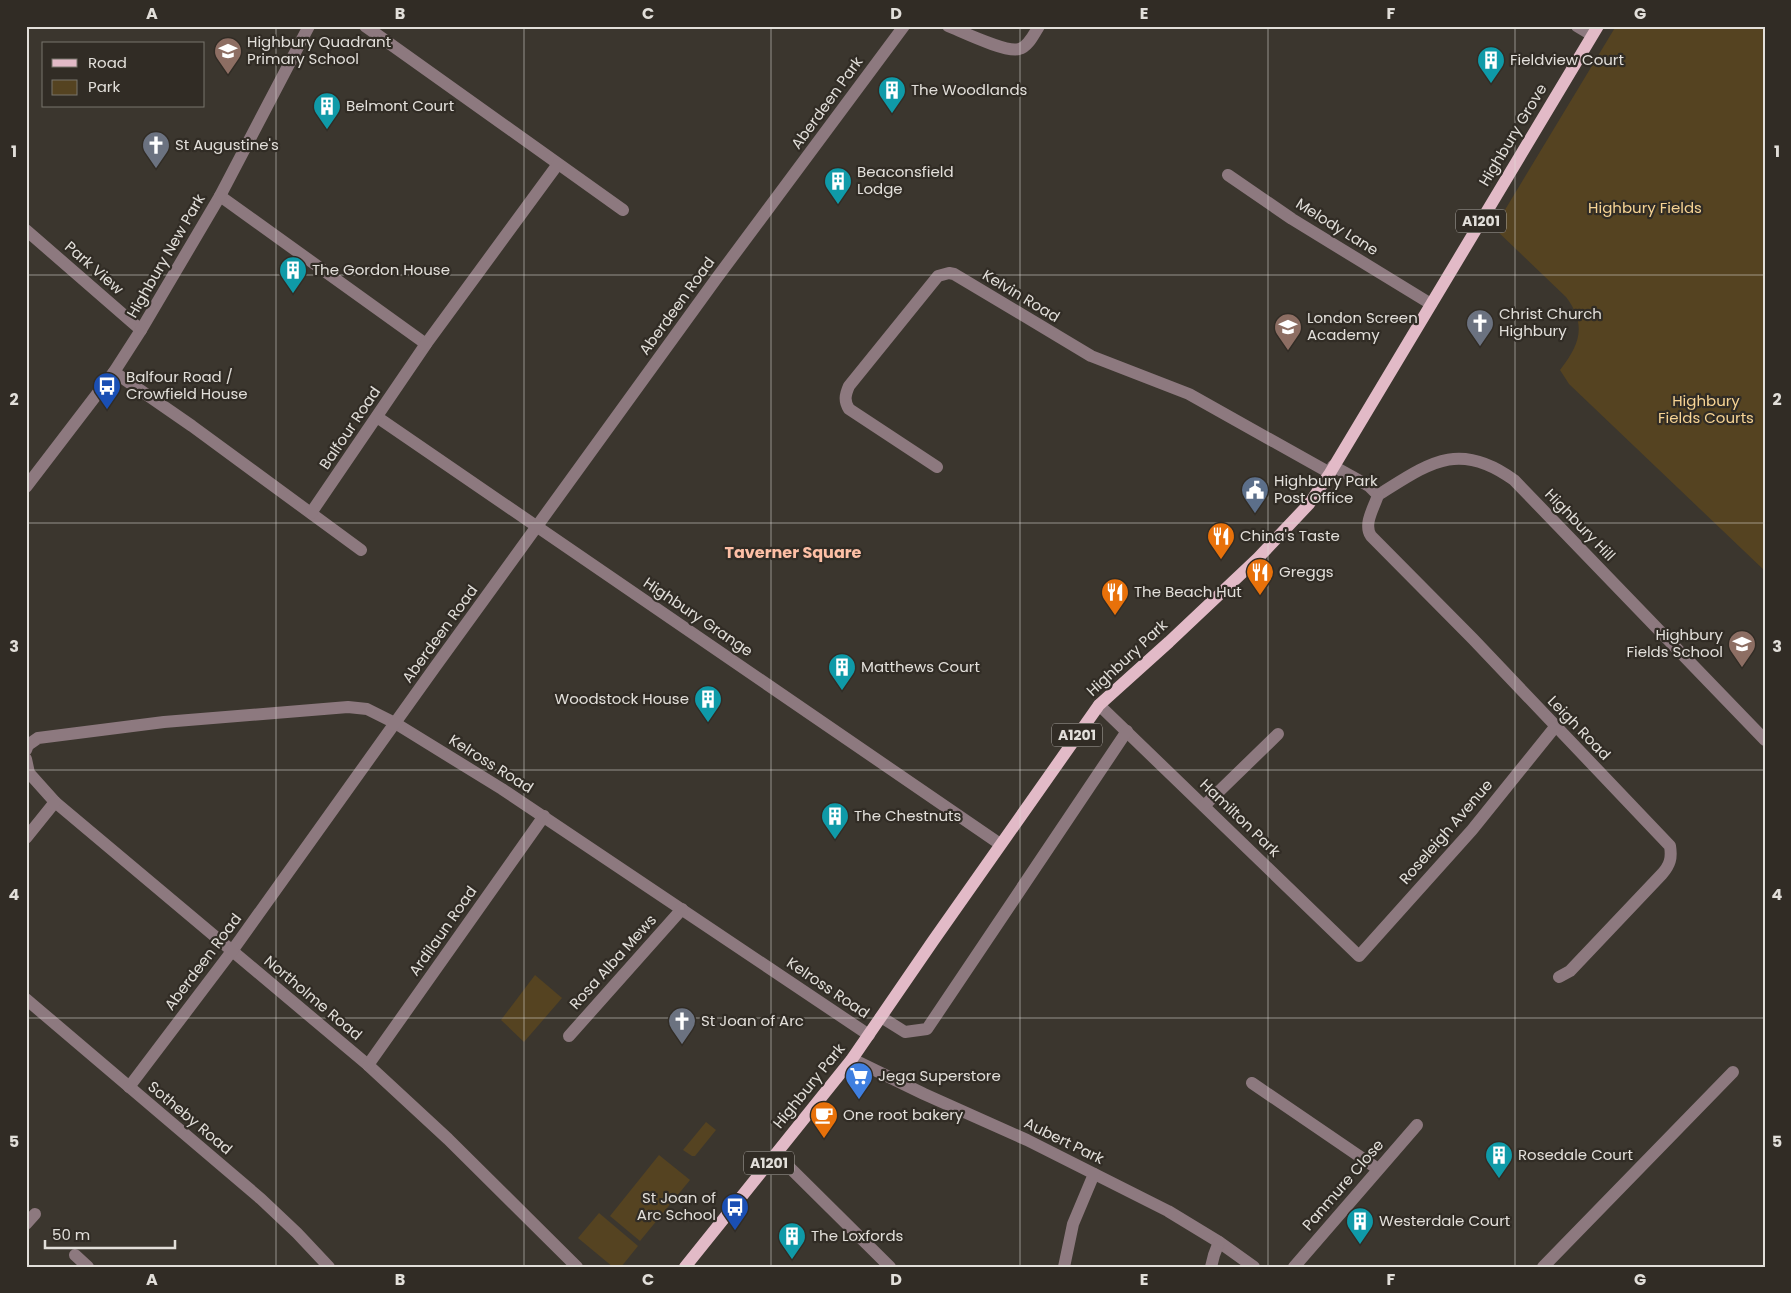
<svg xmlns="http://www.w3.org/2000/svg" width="1791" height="1293" viewBox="0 0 1791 1293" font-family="Poppins,sans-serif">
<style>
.green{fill:#554321}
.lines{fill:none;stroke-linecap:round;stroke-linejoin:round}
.minor{stroke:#8d797f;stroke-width:12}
.major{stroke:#e2bac7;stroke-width:12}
.grid{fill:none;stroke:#e2dfda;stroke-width:1;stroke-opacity:0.55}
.labels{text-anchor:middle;stroke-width:4.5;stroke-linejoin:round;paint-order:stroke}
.shield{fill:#312c25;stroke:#ada9a4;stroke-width:1}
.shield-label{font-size:14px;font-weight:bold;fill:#e2dfda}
.poi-label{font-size:15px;fill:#e2dfda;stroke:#312c25;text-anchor:start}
.street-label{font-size:15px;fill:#e2dfda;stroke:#312c25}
.park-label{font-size:15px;fill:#f6d394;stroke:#312c25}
.neighbourhood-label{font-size:16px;font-weight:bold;fill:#fdbfa5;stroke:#312c25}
.neatline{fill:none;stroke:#e2dfda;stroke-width:2}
.grid-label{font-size:16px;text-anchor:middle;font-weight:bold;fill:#e2dfda}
</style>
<rect width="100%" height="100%" fill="#3b362e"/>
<!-- green -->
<g class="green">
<path d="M1616,26H1765V571L1569,384L1560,370C1580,344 1587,325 1566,297L1494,228Z"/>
<polygon points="535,975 562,998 524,1042 501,1020"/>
<polygon points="706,1122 716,1130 695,1156 692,1156 683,1150"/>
<polygon points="659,1155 690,1180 640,1241 610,1216"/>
<polygon points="599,1213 638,1246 621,1267 613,1267 578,1238"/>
</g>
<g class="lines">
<!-- minor -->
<g class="minor">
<polyline points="365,26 623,210"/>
<path d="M948,26C963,32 1006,53 1019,49C1028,47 1034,34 1039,26"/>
<polyline points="1577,26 1592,35"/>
<polyline points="1228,175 1292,219 1431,304"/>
<polyline points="220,196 426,344"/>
<polyline points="26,230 141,330"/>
<polyline points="114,372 192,426 361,550"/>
<polyline points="377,417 1000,844"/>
<path d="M1333,466L1369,486L1378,495C1428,464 1458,439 1514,480L1765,740"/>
<path d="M937,467L849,409C844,401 845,395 849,386L938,276L949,273L954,274L1091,356L1189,394L1330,473"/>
<polyline points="26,487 114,372 141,330 220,196 309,26"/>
<path d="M1378,495C1374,508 1363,524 1371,536L1473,639L1670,846C1672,858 1670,865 1662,874L1570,971L1559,977"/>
<polyline points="311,513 426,344 558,164"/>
<polyline points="1099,705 1359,956 1472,830 1555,727"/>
<polyline points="26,750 28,745 38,738 164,722 348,707 367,709 395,723 502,789 869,1035"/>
<polyline points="26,759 29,773 55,802 368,1065 448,1139 577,1267"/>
<polyline points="1204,806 1278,734"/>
<polyline points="26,838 55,802"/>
<polyline points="26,999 261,1199 297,1233 329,1267"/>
<polyline points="881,1017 905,1032 927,1029 1127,731"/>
<polyline points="569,1036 682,909"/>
<polyline points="852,1059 924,1094 1027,1140 1168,1211 1219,1242 1254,1267"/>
<polyline points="368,1065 544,816"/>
<polyline points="1252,1083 1378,1169"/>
<polyline points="129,1087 232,951 435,667 716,279 904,26"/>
<polyline points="776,1154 890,1267"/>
<polyline points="26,1224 35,1214"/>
<polyline points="75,1255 88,1267"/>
<polyline points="1064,1267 1073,1224 1094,1174"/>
<polyline points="1211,1267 1214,1255 1219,1242"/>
<polyline points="1294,1267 1417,1125"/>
<polyline points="1543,1267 1733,1072"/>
</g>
<!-- major -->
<polyline class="major" points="685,1267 852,1059 933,941 1099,705 1169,642 1258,558 1309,504 1330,473 1598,26"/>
</g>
<!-- grid -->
<path class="grid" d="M276,26V1267M524,26V1267M771,26V1267M1020,26V1267M1268,26V1267M1515,26V1267M26,275H1765M26,523H1765M26,770H1765M26,1018H1765"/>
<!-- icons -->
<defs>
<g id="school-pin" transform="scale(1.4375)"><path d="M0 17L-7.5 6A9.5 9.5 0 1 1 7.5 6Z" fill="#8d6e63" stroke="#312c25"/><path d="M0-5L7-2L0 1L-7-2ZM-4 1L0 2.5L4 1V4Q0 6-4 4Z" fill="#fff"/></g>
<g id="building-pin" transform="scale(1.4375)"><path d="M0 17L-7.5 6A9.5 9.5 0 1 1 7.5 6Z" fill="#0f9aa8" stroke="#312c25"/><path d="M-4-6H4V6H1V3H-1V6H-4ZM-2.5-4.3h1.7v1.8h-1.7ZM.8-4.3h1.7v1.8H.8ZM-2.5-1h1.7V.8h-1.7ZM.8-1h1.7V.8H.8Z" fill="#fff"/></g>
<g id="church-pin" transform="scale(1.4375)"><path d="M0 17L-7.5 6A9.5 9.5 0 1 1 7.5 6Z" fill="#6b7280" stroke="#312c25"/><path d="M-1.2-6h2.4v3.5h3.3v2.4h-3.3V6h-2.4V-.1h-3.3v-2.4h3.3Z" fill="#fff"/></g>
<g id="university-pin" transform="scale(1.4375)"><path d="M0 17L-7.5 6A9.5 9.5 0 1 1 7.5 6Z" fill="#8d6e63" stroke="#312c25"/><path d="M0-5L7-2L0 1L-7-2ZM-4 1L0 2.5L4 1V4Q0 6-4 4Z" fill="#fff"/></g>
<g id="bus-pin" transform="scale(1.4375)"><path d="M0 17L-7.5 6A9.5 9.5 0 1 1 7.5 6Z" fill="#1a4fb4" stroke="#312c25"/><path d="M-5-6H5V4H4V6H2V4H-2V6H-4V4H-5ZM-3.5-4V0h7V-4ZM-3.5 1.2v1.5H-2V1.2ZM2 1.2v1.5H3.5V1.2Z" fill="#fff"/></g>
<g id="civic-pin" transform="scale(1.4375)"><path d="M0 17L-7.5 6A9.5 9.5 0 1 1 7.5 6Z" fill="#5c6f8a" stroke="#312c25"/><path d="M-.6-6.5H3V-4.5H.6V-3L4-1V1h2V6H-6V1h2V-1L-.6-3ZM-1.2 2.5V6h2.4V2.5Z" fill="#fff"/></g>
<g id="restaurant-pin" transform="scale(1.4375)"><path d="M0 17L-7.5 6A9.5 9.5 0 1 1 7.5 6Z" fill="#e8710a" stroke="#312c25"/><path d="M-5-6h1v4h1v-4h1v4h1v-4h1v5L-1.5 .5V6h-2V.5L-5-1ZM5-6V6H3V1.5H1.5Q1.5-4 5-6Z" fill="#fff"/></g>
<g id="supermarket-pin" transform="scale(1.4375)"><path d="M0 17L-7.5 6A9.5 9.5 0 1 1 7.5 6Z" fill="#3f7fe0" stroke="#312c25"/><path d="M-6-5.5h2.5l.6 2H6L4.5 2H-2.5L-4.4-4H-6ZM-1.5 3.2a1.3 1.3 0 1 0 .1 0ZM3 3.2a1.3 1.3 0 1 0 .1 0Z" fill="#fff"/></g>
<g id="cafe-pin" transform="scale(1.4375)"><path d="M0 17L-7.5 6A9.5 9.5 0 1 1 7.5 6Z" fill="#e8710a" stroke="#312c25"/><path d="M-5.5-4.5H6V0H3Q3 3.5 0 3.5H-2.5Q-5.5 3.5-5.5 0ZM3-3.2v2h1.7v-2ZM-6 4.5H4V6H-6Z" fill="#fff"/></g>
</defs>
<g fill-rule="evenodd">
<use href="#school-pin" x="228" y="51"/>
<use href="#building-pin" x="1491" y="60"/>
<use href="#building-pin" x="892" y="90"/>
<use href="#building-pin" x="327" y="106"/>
<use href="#church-pin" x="156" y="145"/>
<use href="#building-pin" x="838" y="181"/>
<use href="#building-pin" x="293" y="270"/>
<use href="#church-pin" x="1480" y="323"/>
<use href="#university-pin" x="1288" y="327"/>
<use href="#bus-pin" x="107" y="386"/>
<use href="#civic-pin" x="1255" y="490"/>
<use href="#restaurant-pin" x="1221" y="536"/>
<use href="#restaurant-pin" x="1260" y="572"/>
<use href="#restaurant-pin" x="1115" y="592"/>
<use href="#school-pin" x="1742" y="644"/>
<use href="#building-pin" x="842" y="667"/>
<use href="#building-pin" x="708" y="699"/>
<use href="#building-pin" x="835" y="816"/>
<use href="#church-pin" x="682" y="1021"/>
<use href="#supermarket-pin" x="859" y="1076"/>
<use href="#cafe-pin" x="824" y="1115"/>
<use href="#building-pin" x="1499" y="1155"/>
<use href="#bus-pin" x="735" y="1207"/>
<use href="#building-pin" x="1360" y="1221"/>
<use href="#building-pin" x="792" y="1236"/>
</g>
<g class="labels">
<!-- shield labels -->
<g class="shield">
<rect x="1456" y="209.5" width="50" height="23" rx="4"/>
<rect x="1052" y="723.5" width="50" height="23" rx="4"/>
<rect x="744" y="1151.5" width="50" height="23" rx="4"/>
</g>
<g class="shield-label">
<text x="1481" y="226">A1201</text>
<text x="1077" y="740">A1201</text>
<text x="769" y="1168">A1201</text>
</g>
<!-- poi labels -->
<g class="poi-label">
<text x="247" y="47">Highbury Quadrant<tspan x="247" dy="17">Primary School</tspan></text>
<text x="1510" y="65">Fieldview Court</text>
<text x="911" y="95">The Woodlands</text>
<text x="346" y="111">Belmont Court</text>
<text x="175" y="150">St Augustine's</text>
<text x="857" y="177">Beaconsfield<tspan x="857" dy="17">Lodge</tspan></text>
<text x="312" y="275">The Gordon House</text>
<text x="1499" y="319">Christ Church<tspan x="1499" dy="17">Highbury</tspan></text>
<text x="1307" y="323">London Screen<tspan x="1307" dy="17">Academy</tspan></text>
<text x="126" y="382">Balfour Road /<tspan x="126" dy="17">Crowfield House</tspan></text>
<text x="1274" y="486">Highbury Park<tspan x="1274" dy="17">Post Office</tspan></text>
<text x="1240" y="541">China's Taste</text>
<text x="1279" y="577">Greggs</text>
<text x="1134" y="597">The Beach Hut</text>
<text x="1723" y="640" text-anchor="end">Highbury<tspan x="1723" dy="17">Fields School</tspan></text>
<text x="861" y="672">Matthews Court</text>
<text x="689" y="704" text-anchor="end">Woodstock House</text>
<text x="854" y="821">The Chestnuts</text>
<text x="701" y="1026">St Joan of Arc</text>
<text x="878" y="1081">Jega Superstore</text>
<text x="843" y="1120">One root bakery</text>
<text x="1518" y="1160">Rosedale Court</text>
<text x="716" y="1203" text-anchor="end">St Joan of<tspan x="716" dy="17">Arc School</tspan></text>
<text x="1379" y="1226">Westerdale Court</text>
<text x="811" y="1241">The Loxfords</text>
</g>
<!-- street labels -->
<g class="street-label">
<text transform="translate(827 103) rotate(-54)" y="5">Aberdeen Park</text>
<text transform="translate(1513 135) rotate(-59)" y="5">Highbury Grove</text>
<text transform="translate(1337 227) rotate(32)" y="5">Melody Lane</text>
<text transform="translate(166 256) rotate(-60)" y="5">Highbury New Park</text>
<text transform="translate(94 268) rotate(41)" y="5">Park View</text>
<text transform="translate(1021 296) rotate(31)" y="5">Kelvin Road</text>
<text transform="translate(677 306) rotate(-54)" y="5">Aberdeen Road</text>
<text transform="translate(350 428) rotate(-56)" y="5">Balfour Road</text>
<text transform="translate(1580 525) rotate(46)" y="5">Highbury Hill</text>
<text transform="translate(698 617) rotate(34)" y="5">Highbury Grange</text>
<text transform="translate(440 634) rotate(-54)" y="5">Aberdeen Road</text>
<text transform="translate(1127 658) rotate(-43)" y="5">Highbury Park</text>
<text transform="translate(1579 728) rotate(46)" y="5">Leigh Road</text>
<text transform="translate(491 764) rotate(32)" y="5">Kelross Road</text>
<text transform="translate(1240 818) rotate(44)" y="5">Hamilton Park</text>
<text transform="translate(1446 832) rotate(-49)" y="5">Roseleigh Avenue</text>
<text transform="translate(443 931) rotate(-55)" y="5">Ardilaun Road</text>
<text transform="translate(203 962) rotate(-53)" y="5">Aberdeen Road</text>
<text transform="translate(613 962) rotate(-48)" y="5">Rosa Alba Mews</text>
<text transform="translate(828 988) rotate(34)" y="5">Kelross Road</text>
<text transform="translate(313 998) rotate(40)" y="5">Northolme Road</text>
<text transform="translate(809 1086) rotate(-51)" y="5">Highbury Park</text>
<text transform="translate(190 1118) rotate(40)" y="5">Sotheby Road</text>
<text transform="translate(1064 1141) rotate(26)" y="5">Aubert Park</text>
<text transform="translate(1343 1185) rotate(-49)" y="5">Panmure Close</text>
</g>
<!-- park labels -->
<g class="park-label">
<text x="1645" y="213">Highbury Fields</text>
<text x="1706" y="406">Highbury<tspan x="1706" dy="17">Fields Courts</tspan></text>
</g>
<!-- neighbourhood labels -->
<g class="neighbourhood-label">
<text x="793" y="558">Taverner Square</text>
</g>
</g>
<!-- border -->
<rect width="1791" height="1293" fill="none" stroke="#312c25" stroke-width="55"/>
<!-- legend -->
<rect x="42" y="42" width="162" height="65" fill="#312c25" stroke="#78746d"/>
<rect x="52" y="59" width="25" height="8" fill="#e2bac7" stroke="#78746d"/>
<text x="88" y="68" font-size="15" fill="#e2dfda">Road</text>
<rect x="52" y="80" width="25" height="15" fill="#554321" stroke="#78746d"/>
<text x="88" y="92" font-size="15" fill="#e2dfda">Park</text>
<!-- scale -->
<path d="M45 1240v8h130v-8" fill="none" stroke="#e2dfda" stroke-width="2.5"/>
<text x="52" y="1240" font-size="15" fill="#e2dfda" stroke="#312c25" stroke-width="4" paint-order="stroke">50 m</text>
<rect x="28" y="28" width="1736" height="1238" class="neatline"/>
<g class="grid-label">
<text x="152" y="19">A</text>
<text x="400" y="19">B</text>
<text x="648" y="19">C</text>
<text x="896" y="19">D</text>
<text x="1144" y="19">E</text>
<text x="1391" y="19">F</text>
<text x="1640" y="19">G</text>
<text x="14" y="157">1</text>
<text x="1777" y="157">1</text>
<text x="14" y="405">2</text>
<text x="1777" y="405">2</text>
<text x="14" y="652">3</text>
<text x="1777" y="652">3</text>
<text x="14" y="900">4</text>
<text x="1777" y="900">4</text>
<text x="14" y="1147">5</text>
<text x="1777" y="1147">5</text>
<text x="152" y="1285">A</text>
<text x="400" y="1285">B</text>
<text x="648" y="1285">C</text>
<text x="896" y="1285">D</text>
<text x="1144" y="1285">E</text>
<text x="1391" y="1285">F</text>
<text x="1640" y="1285">G</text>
</g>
</svg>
